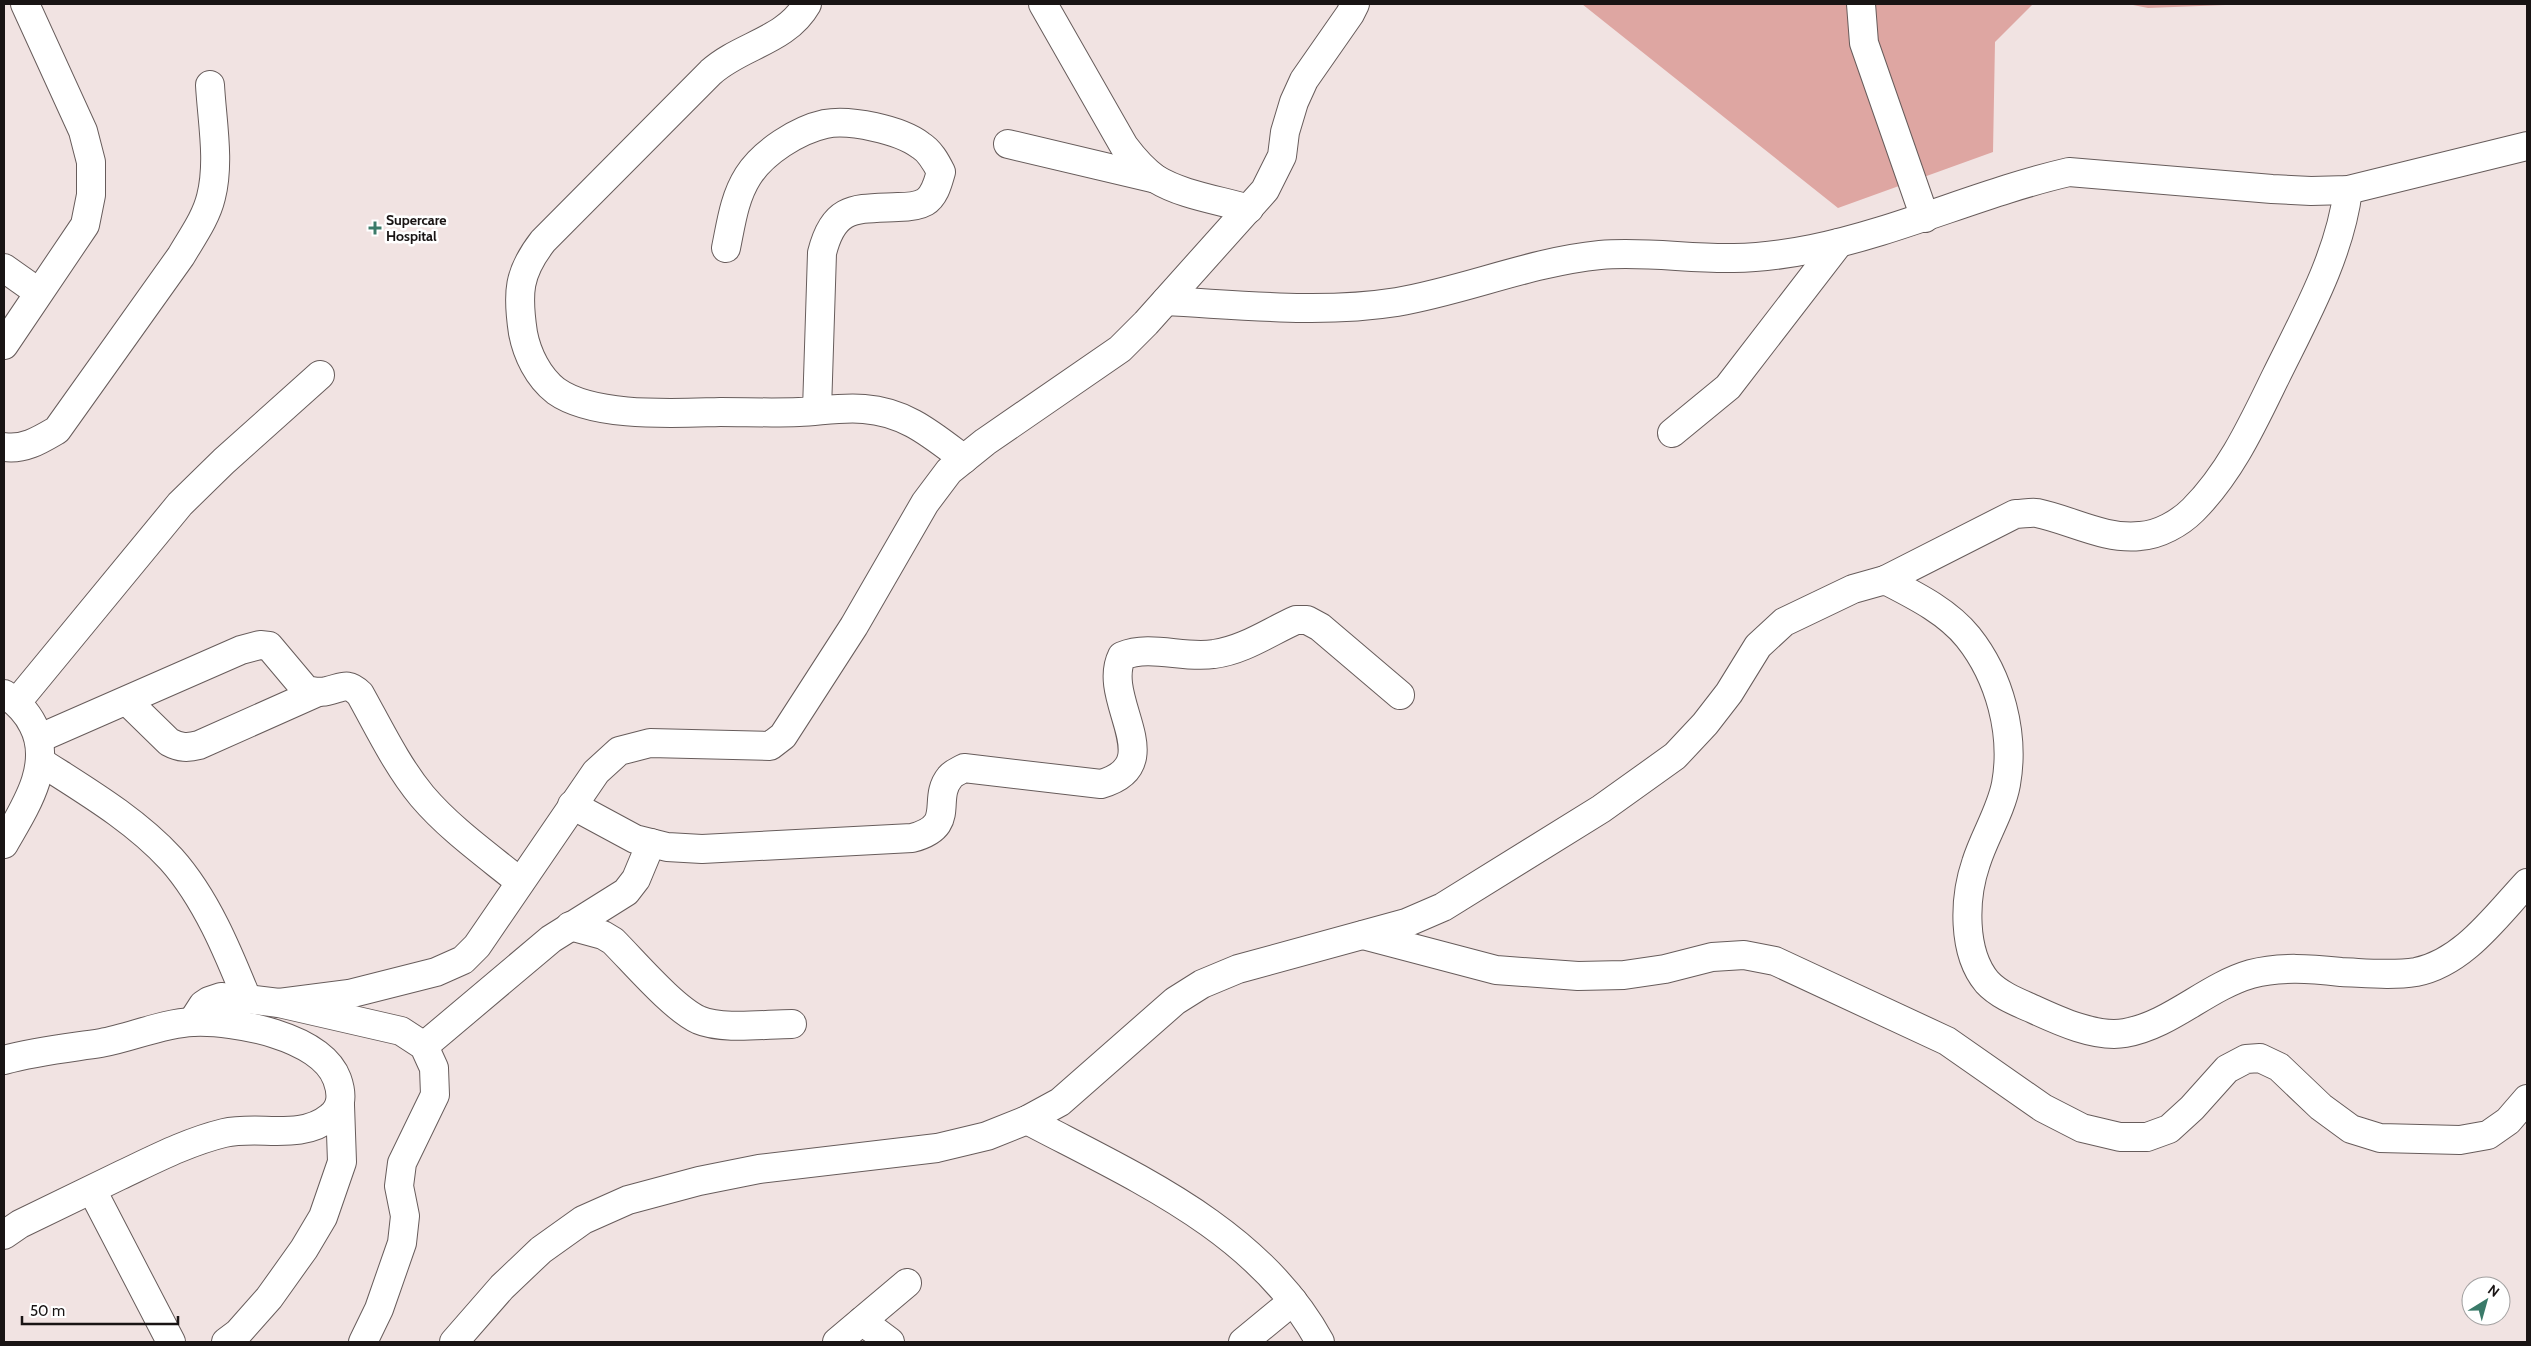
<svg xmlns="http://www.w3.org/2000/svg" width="2531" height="1346" viewBox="0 0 2531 1346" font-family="Cabin,sans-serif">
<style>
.forest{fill:#dea6a2}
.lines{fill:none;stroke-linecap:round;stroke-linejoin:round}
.minor-casing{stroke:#675c5b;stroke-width:30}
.highway-casing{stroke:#675c5b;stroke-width:30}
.minor{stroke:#fff;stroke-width:28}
.highway{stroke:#fff;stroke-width:28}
.poi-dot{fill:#3a7a69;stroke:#fff;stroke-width:2}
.labels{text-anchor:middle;stroke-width:5;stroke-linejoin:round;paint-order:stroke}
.poi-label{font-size:14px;font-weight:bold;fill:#191414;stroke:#fff;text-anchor:start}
</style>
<rect width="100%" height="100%" fill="#f1e3e2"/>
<!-- forest -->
<g class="forest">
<polygon points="1582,4 2033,4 1995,42 1993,152 1838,208"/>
<polygon points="2128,4 2251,4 2148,8"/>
</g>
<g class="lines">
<!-- minor casing -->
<g class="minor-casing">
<g id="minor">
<path d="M807,4C786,41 741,45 711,72L543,241C518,273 517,293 523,333C527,354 538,377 556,391C594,418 674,413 720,412C746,412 773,413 799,412C821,411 842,407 864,409C906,412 932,435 964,459"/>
<path d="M1043,4L1124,146C1133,158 1143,170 1156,179C1182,195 1219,200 1249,209"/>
<polyline points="1861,4 1864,43 1925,218"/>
<polyline points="1008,144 1156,179"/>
<path d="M726,248C731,224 734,198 748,176C763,152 798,130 825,124C850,119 900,130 920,145C930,151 936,162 941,172C938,182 935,196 925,202C918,206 907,207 898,207C855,209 834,205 822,253L817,410"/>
<polyline points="4,268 38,292"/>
<path d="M1166,301C1243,305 1321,314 1397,302C1466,290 1530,262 1600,255C1645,251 1689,259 1734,258C1759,258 1787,254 1812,249C1900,231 1982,192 2069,172L2272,189L2311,191L2348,190L2527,146"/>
<polyline points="4,345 85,225 91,195 91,162 83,131 25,4"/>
<polyline points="1672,433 1728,387 1839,243"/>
<path d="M4,447C24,450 40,440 57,430L181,256C192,237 206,218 211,197C220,162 212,121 210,85"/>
<path d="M1885,580L2015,514C2022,514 2031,512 2037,513C2071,520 2105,540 2140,536C2159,535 2180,523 2193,510C2231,472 2253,423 2276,376C2305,317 2340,255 2348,190"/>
<path d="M127,701L169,742C180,748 188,748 199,745L318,692"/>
<polyline points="17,702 180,504 224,461 320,375"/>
<path d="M40,738L241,650L260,645L269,646L306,690C313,691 320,693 327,691C342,688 347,681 360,694C379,728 397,766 422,796C450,829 487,855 520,882"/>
<path d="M41,762C86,791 134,819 171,859C206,898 228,952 247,999"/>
<path d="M572,805L635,839L667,847L702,849L912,838C958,826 931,800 950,777C953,773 959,771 964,768L1101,784C1171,764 1100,700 1122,656C1151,644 1183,659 1214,654C1244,650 1269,632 1296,620H1307L1320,627L1400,695"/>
<path d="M570,926L603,935L613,941C635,963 673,1008 699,1020C722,1030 766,1024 792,1024"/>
<polyline points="1363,935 1496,970 1578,976 1624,975 1665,969 1712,957 1744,955 1775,961 1947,1041 2043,1108 2082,1128 2120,1137 2147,1137 2169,1129 2192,1108 2227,1069 2246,1059 2260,1058 2279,1067 2321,1107 2351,1129 2380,1138 2460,1140 2488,1135 2508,1121 2527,1099"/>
<polyline points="279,1003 349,994 436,972 463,960 477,946 596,772 619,751 650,743 770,746 783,736 854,626 925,503 949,471 985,442 1120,349 1146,323 1265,190 1282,156 1285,132 1294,102 1304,80 1350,14 1355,4"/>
<polyline points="192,1022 203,1005 209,1001 221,997 247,999 279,1003 401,1031 424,1046 434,1068 435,1095 402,1163 399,1186 405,1216 402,1243 379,1309 363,1342"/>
<polyline points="424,1046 551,939 626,892 636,879 651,843"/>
<path d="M1027,1120C1135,1177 1259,1230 1320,1342"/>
<polyline points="92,1190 171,1342"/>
<polyline points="862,1321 890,1342"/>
<polyline points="226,1342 238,1333 269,1298 304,1249 323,1217 342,1162 340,1105"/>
<path d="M454,1342L502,1287L541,1250L583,1220L628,1200L699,1181L759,1169L937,1148L987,1136L1027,1120L1060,1102L1175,1001L1202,984L1238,969L1406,923L1443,907L1601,809L1675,756L1705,724L1729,693L1758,646L1784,622L1853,589L1885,580C1914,595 1947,611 1968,637C2000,677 2015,734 2006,784C2001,811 1984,837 1976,863C1964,898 1962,952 1987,982C1999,995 2017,1002 2033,1009C2059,1021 2096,1038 2125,1033C2171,1025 2206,987 2251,974C2280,966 2312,969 2341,972C2366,973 2391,976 2416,972C2463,963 2496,916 2527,883"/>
<polyline points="837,1342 907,1283"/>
<polyline points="1243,1342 1293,1301"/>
</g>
</g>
<!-- highway casing -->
<g class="highway-casing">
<g id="highway">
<path d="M4,694C17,702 26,711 33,725C54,765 24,809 4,844"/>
<path d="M4,1060C36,1051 68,1048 101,1043C130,1038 163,1023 193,1022C234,1020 321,1036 337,1079C342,1093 343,1107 330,1117C301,1141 259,1125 224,1133C187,1142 153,1160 119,1176C86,1192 53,1208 20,1224L4,1235"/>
</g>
</g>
<!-- minor -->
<use href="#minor" class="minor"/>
<!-- highway -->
<use href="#highway" class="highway"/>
</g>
<!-- markers -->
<path class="poi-dot" d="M372.5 220.5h5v5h5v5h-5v5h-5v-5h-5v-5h5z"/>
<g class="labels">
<!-- poi labels -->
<g class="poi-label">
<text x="386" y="225">Supercare<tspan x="386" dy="16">Hospital</tspan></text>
</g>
</g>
<!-- border -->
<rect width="2531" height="1346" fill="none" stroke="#191414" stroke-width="10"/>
<!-- north arrow -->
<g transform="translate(2486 1301) rotate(37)"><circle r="24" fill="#ffffff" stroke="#a3a1a1"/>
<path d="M0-4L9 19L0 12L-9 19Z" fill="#3a7a69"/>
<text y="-8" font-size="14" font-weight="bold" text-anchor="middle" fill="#191414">N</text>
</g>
<!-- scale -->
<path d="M22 1316v8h156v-8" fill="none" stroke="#191414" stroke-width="2.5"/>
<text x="30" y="1316" font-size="15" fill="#191414" stroke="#ffffff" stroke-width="4" paint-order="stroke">50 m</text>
</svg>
